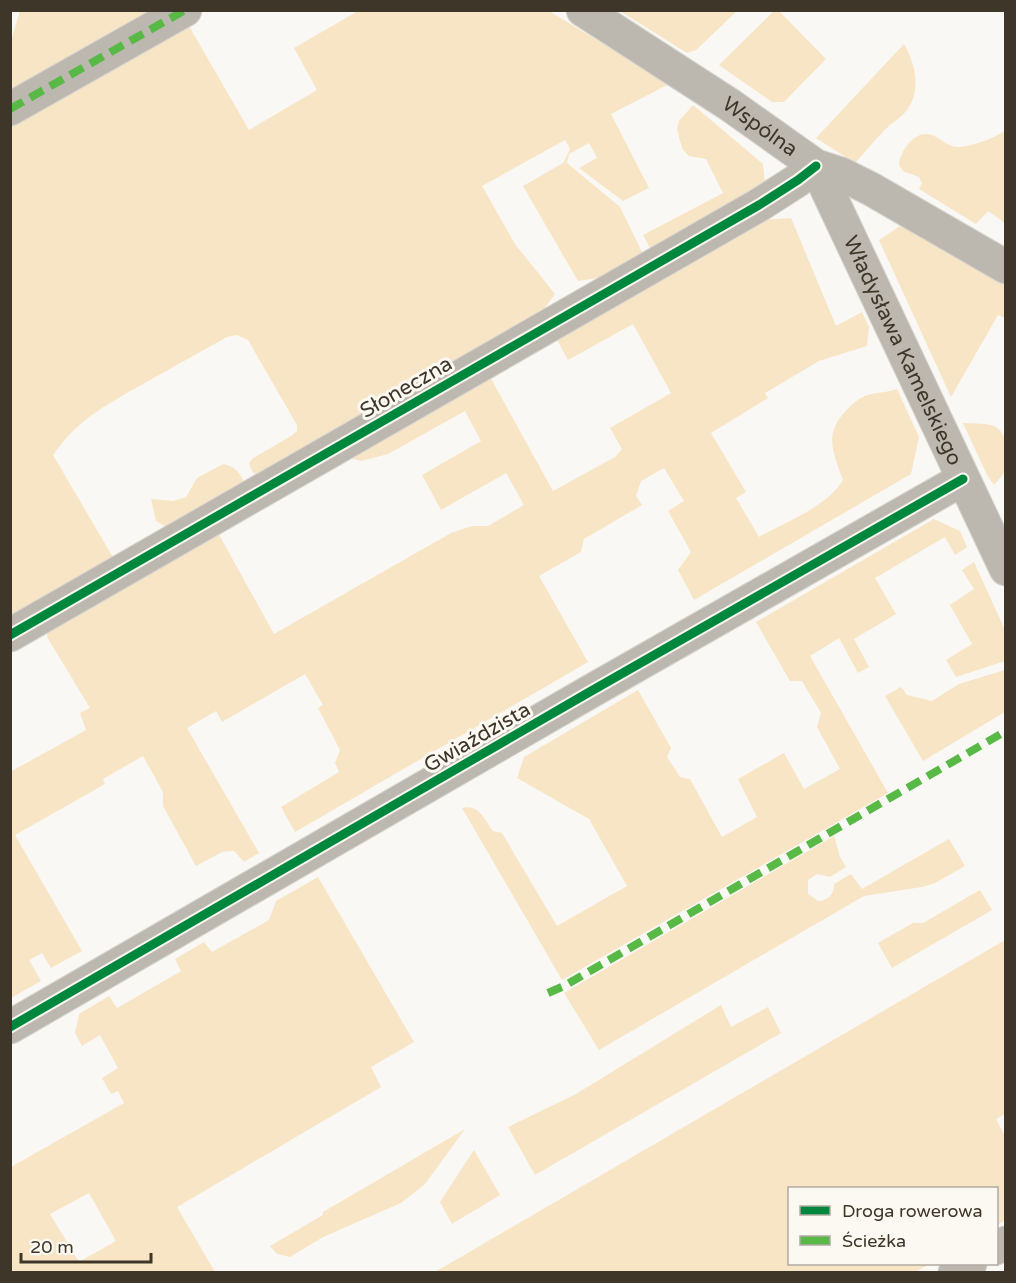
<svg xmlns="http://www.w3.org/2000/svg" width="1016" height="1283" viewBox="0 0 1016 1283" font-family="'Varela Round',sans-serif">
<style>
.green{fill:#f7e5c5;fill-rule:evenodd}
.lines{fill:none;stroke-linecap:round;stroke-linejoin:round}
.minor-casing{stroke:#d7d5d0;stroke-width:35}
.minor{stroke:#bdb8af;stroke-width:33}
.quiet{stroke:#58b947;stroke-width:8;stroke-dasharray:15 8;stroke-linecap:butt}
.cycleway-casing{stroke:#fcf9f2;stroke-width:13}
.cycleway{stroke:#00873e;stroke-width:9}
.labels{text-anchor:middle;stroke-width:6;stroke-linejoin:round;paint-order:stroke}
.street-label{font-size:21px;fill:#3d3629;stroke:#fcf9f2}
</style>
<rect width="100%" height="100%" fill="#faf8f4"/>
<!-- green -->
<g class="green">
<polygon points="20,11 165,11 11,98 11,39 12,37"/>
<path d="M358,11H549L669,84L611,114L649,188L623,201L579,168L597,158L589,143L569,154L567,163L620,207L643,254L603,277L578,281L523,186L563,163L570,149L565,140L482,186L515,244L555,294L541,313L257,476L252,471L249,463L253,458L291,436L297,431V425L248,340L237,335L227,337C201,351 176,366 150,380C112,402 79,417 53,455L114,559L11,618L10,123L186,21L249,130L317,90L294,48Z"/>
<polygon points="620,11 620,10 737,11 696,50 687,53"/>
<polygon points="774,11 779,11 826,59 784,102 772,102 719,65"/>
<path d="M904,44C915,63 922,90 907,110C902,116 896,120 890,125C877,137 867,150 855,163L816,138Z"/>
<polygon points="693,105 763,164 765,184 651,250 643,235 723,193 706,159 689,156 683,150 680,141 677,129 679,121"/>
<path d="M1005,131V223L988,211L976,224L919,189L922,183L919,177L903,171L899,165C900,151 915,129 932,135C941,138 947,147 957,147C971,147 994,138 1005,131Z"/>
<path d="M791,218L836,326L862,312L869,327L867,346L819,361L765,393L768,398L711,433L746,492L736,498L759,537C784,523 828,506 843,480C834,455 824,436 843,414C849,407 856,400 865,396C876,392 886,393 897,389L919,437L911,474L694,600L678,570L691,552L668,511L684,501L664,468L641,481L636,496L642,505L584,539L581,552L539,576L588,662L295,832L281,807L339,772L335,763L340,750L318,708L323,705L305,674L222,722L216,711L187,728L259,853L244,862L234,851L222,852L196,866L163,806V792L143,756L103,779L105,784L15,835L82,951L51,968L42,953L29,960L41,981L11,998L10,772L86,730L80,713L90,708L47,637L49,628L217,531L274,634L451,533L472,526H488L524,505L506,473L441,510L422,475L481,441L465,411L388,454L361,461L347,457L489,375L553,491L615,457L622,449L610,428L671,393L633,324L568,360L557,340L564,333L761,220Z"/>
<polygon points="906,222 1005,284 1005,318 998,315 951,397 879,240"/>
<path d="M963,423C974,424 988,422 997,428C1008,435 1008,457 1005,469C1004,475 998,480 994,485L987,475Z"/>
<path d="M223,464C235,466 240,473 245,484L168,528L156,521L151,499L173,501L186,497L197,478Z"/>
<path d="M934,519L960,531L967,547L955,555L945,537L875,578L896,614L854,639L869,667L858,673L839,638L810,656L888,793L562,980L462,808C479,804 484,819 493,831L502,833L557,926L627,886L589,819L517,778L524,757L638,690L671,748L667,757L680,777L690,779L722,837L757,817L738,779L784,753L804,789L840,769L817,727L821,713L802,681H790L756,622Z"/>
<polygon points="974,562 1005,630 1005,661 956,677 946,660 972,644 950,605 974,589 962,570"/>
<polygon points="1005,670 1005,712 923,761 885,696 901,687 907,695 932,701 959,684"/>
<path d="M834,836L840,857L846,867L830,877L817,874L808,880V894L818,901C829,900 834,894 834,884L851,874L862,889L949,839L965,866L935,883L922,887L864,896L599,1050L564,993Z"/>
<path d="M318,877L414,1042L371,1067L381,1087L177,1207L215,1272H11V1167L124,1103L118,1091L111,1094L102,1078L118,1068L100,1035L82,1046L75,1033L79,1014L109,996L117,1008L181,971L175,959L204,942L212,952L269,920L276,901ZM89,1193L116,1241L79,1262L50,1214Z"/>
<polygon points="980,890 992,910 892,968 878,943 913,923 923,923"/>
<polygon points="1005,940 1005,1114 996,1119 1005,1136 1005,1220 997,1225 996,1188 790,1188 790,1264 930,1264 915,1272 435,1272"/>
<polygon points="721,1005 731,1027 768,1007 781,1033 535,1175 508,1127 576,1094"/>
<polygon points="465,1129 425,1184 401,1203 323,1237 290,1257 277,1254 270,1246 323,1215 323,1212"/>
<polygon points="474,1150 500,1195 452,1224 440,1202"/>
</g>
<g class="lines">
<!-- minor casing -->
<g class="minor-casing">
<g id="minor">
<path id="s1" d="M583,10L730,105L816,166L841,174L871,189L1006,267"/>
<polyline points="10,109 185,10"/>
<path id="s2" d="M816,166L1006,569"/>
<polyline points="10,635 759,205 798,180 816,166"/>
<polyline points="10,1027 586,694 963,479"/>
<polyline points="996,1248 1006,1243"/>
<polyline points="955,1272 970,1264"/>
</g>
</g>
<!-- minor -->
<use href="#minor" class="minor"/>
<!-- quiet -->
<g class="quiet">
<polyline points="10,109 185,10"/>
<polyline points="548,993 564,986 1006,731"/>
</g>
<!-- cycleway casing -->
<g class="cycleway-casing">
<g id="cycleway">
<polyline points="10,635 759,205 798,180 816,166"/>
<polyline points="10,1027 586,694 963,479"/>
</g>
</g>
<!-- cycleway -->
<use href="#cycleway" class="cycleway"/>
</g>
<g class="labels">
<!-- street labels -->
<g class="street-label">
<text dy="7" stroke="none"><textPath href="#s1" startOffset="212">Wspólna</textPath></text>
<text dy="7" stroke="none"><textPath href="#s2" startOffset="204">Władysława Kamelskiego</textPath></text>
<text transform="translate(406 387) rotate(-30)" y="7">Słoneczna</text>
<text transform="translate(477 737) rotate(-30)" y="7">Gwiaździsta</text>
</g>
</g>
<!-- border -->
<rect width="1016" height="1283" fill="none" stroke="#3d3629" stroke-width="24"/>
<!-- legend -->
<rect x="788" y="1187" width="210" height="78" fill="#fcf9f2" stroke="#b0aba2" stroke-width="1.5"/>
<rect x="800" y="1206" width="30" height="9" fill="#00873e" stroke="#b0aba2" stroke-width="1.5"/>
<text x="842" y="1217" font-size="18" fill="#3d3629">Droga rowerowa</text>
<rect x="800" y="1236" width="30" height="9" fill="#58b947" stroke="#b0aba2" stroke-width="1.5"/>
<text x="842" y="1247" font-size="18" fill="#3d3629">Ścieżka</text>
<!-- scale -->
<path d="M21 1253v9h130v-9" fill="none" stroke="#3d3629" stroke-width="3"/>
<text x="30" y="1253" font-size="18" fill="#3d3629" stroke="#fcf9f2" stroke-width="4.5" paint-order="stroke">20 m</text>
</svg>
